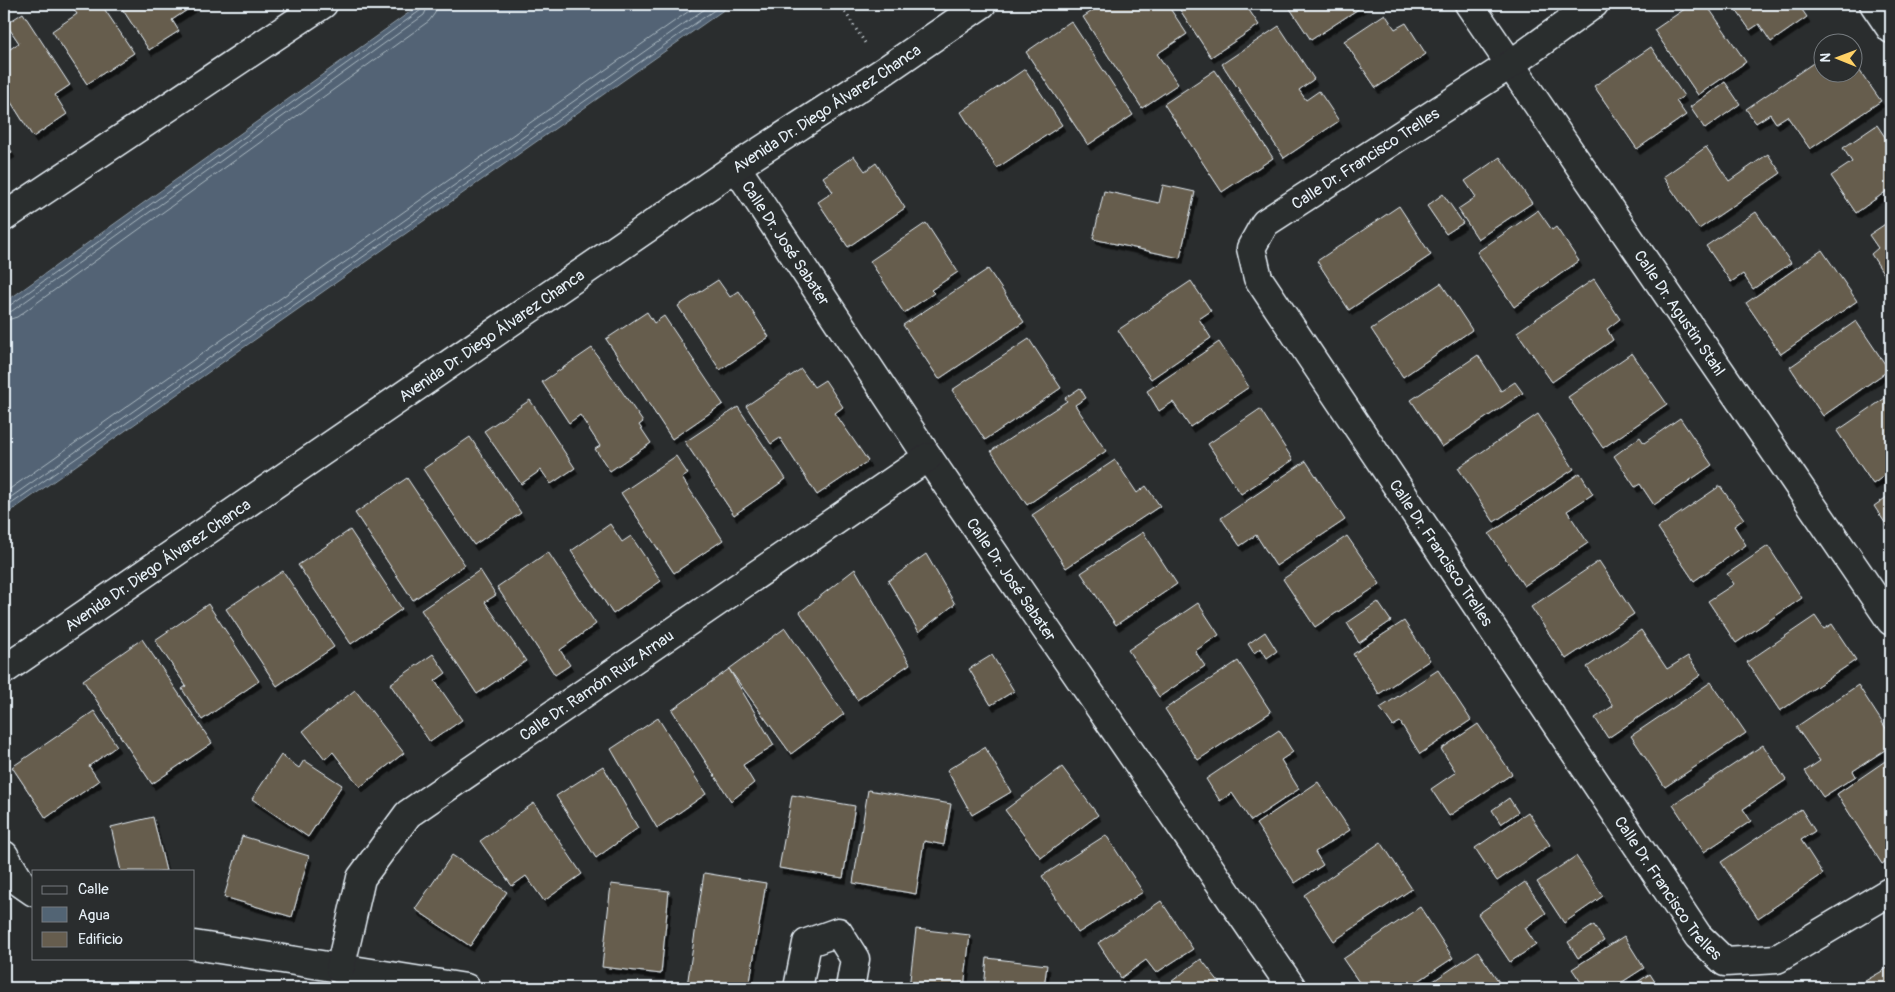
<svg xmlns="http://www.w3.org/2000/svg" width="1895" height="992" viewBox="0 0 1895 992" font-family="Pangolin,sans-serif">
<style>
.water{fill:#526474;stroke:#8e9ca9}
.lines{fill:none;stroke-linecap:round;stroke-linejoin:round}
.shore{stroke:#acb9c3;stroke-width:1}
.building{fill:#665d4e;stroke:#e8f1f8;filter:url(#shadow)}
.minor-casing{stroke:#e8f1f8;stroke-width:31}
.path{stroke:#e8f1f8;stroke-width:3;stroke-dasharray:1 4;stroke-linecap:butt}
.minor{stroke:#2a2d2e;stroke-width:28}
.labels{text-anchor:middle;stroke-width:5;stroke-linejoin:round;paint-order:stroke}
.street-label{font-size:16px;fill:#e8f1f8;stroke:#2a2d2e}
</style>
<defs>
<filter id="shadow"><feDropShadow dx="3" dy="5.5" stdDeviation="0" flood-color="#0009"/></filter>
</defs>
<rect width="100%" height="100%" fill="#2a2d2e"/>
<filter id="ink" filterUnits="userSpaceOnUse"><feTurbulence type="fractalNoise" baseFrequency=".02" numOctaves="2"/><feDisplacementMap in="SourceGraphic" scale="10" xChannelSelector="R" yChannelSelector="G"/><feConvolveMatrix kernelMatrix="1 2 1 2 8 2 1 2 1" color-interpolation-filters="sRGB"/></filter>
<g filter="url(#ink)">
<!-- water -->
<polygon class="water" points="421,4 732,4 4,516 4,303"/>
<g class="lines">
<!-- shore -->
<g class="shore">
<polyline points="4,307 9,306 421,10 423,4"/>
<polyline points="4,313 12,311 424,15 429,4"/>
<polyline points="4,321 17,317 429,21 435,13 437,4"/>
<polyline points="4,493 699,4"/>
<polyline points="4,502 712,4"/>
<polyline points="4,509 723,4"/>
</g>
</g>
<!-- building -->
<g class="building">
<polygon points="70,4 101,4 134,53 87,84 52,31 77,14"/>
<polygon points="119,4 196,4 172,20 179,31 149,50"/>
<polygon points="1103,4 1167,4 1187,34 1157,54 1178,84 1142,108 1083,17"/>
<polygon points="1176,4 1245,4 1259,25 1211,57"/>
<polygon points="1287,4 1366,4 1311,40"/>
<polygon points="1692,4 1706,4 1746,62 1698,95 1654,30"/>
<polygon points="1732,4 1798,4 1807,17 1771,42 1759,24 1750,30"/>
<polygon points="23,13 70,85 55,95 67,114 33,137 4,91 4,53 19,43 6,24"/>
<polygon points="1385,14 1395,29 1406,23 1426,54 1376,88 1344,41"/>
<polygon points="1071,21 1133,115 1088,145 1026,52"/>
<polygon points="1279,26 1314,79 1299,90 1306,100 1319,91 1339,121 1284,158 1222,64"/>
<polygon points="1651,47 1684,96 1676,101 1686,115 1637,149 1594,86"/>
<polygon points="1822,57 1822,72 1852,72 1852,60 1881,101 1810,149 1787,116 1776,123 1770,114 1756,123 1746,109"/>
<polygon points="1025,69 1062,125 997,168 961,112"/>
<polygon points="1215,70 1273,158 1222,192 1164,104"/>
<polygon points="1725,82 1740,104 1705,129 1690,107"/>
<polygon points="1877,125 1891,146 1891,188 1856,213 1831,176 1852,162 1843,148"/>
<polygon points="4,140 12,152 4,157"/>
<polygon points="1706,147 1729,181 1768,154 1781,173 1699,229 1663,177"/>
<polygon points="854,156 865,171 876,163 905,208 848,247 818,202 833,192 823,177"/>
<polygon points="1500,157 1532,203 1478,239 1458,209 1476,197 1465,181"/>
<polygon points="1163,185 1195,192 1180,258 1093,239 1104,191 1159,203"/>
<polygon points="1443,194 1463,223 1446,234 1427,206"/>
<polygon points="1399,206 1431,255 1349,310 1317,261"/>
<polygon points="1538,210 1552,230 1556,227 1579,261 1514,307 1477,252"/>
<polygon points="1756,212 1791,263 1753,289 1743,274 1731,282 1706,246"/>
<polygon points="1891,220 1891,285 1871,254 1878,248 1869,235"/>
<polygon points="926,223 958,272 931,290 934,293 904,313 870,261"/>
<polygon points="1822,250 1857,301 1781,354 1746,303"/>
<polygon points="988,269 1024,322 939,379 903,325"/>
<polygon points="1594,279 1620,319 1607,329 1613,340 1552,382 1517,332"/>
<polygon points="718,280 730,297 739,291 769,337 720,370 678,306"/>
<polygon points="1191,281 1211,311 1199,319 1211,338 1151,379 1118,330"/>
<polygon points="1441,283 1472,330 1403,377 1371,329"/>
<polygon points="647,312 654,323 664,316 723,404 672,439 606,339"/>
<polygon points="1856,321 1889,370 1823,416 1790,367"/>
<polygon points="1029,339 1061,388 985,440 952,390"/>
<polygon points="1219,342 1249,387 1190,427 1173,402 1159,411 1147,391"/>
<polygon points="592,348 643,422 639,425 651,443 610,471 595,449 600,446 580,415 569,423 542,382"/>
<polygon points="1632,353 1667,404 1603,448 1568,397"/>
<polygon points="1478,355 1501,391 1515,382 1523,393 1442,447 1411,400"/>
<polygon points="801,369 814,387 825,380 843,407 835,413 868,461 817,495 780,438 771,444 746,406"/>
<polygon points="1080,388 1086,398 1075,405 1106,451 1027,505 991,451 1067,401 1065,398"/>
<polygon points="1891,394 1891,471 1873,484 1837,431"/>
<polygon points="530,400 575,468 551,484 541,470 521,484 484,431"/>
<polygon points="738,407 786,479 734,515 685,442"/>
<polygon points="1260,409 1293,460 1241,494 1208,444"/>
<polygon points="1538,414 1574,469 1494,522 1458,468"/>
<polygon points="1680,418 1712,465 1654,505 1640,484 1635,487 1614,456 1640,437 1644,443"/>
<polygon points="470,437 521,513 474,545 423,469"/>
<polygon points="676,456 688,474 682,478 723,540 674,573 621,493"/>
<polygon points="1115,460 1137,493 1146,486 1160,506 1066,568 1032,515"/>
<polygon points="1306,461 1345,520 1276,566 1256,535 1240,546 1221,518"/>
<polygon points="1580,473 1593,494 1567,511 1588,543 1524,586 1489,534"/>
<polygon points="407,478 465,565 413,600 355,513"/>
<polygon points="1720,486 1744,519 1734,526 1746,545 1694,581 1658,528"/>
<polygon points="1891,494 1891,532 1874,506"/>
<polygon points="610,524 622,542 631,536 661,581 613,614 571,551"/>
<polygon points="350,530 402,609 351,644 298,565"/>
<polygon points="1143,532 1177,584 1116,625 1081,573"/>
<polygon points="1347,536 1380,584 1315,627 1283,579"/>
<polygon points="1768,546 1802,598 1736,643 1708,601 1734,584 1727,574"/>
<polygon points="548,552 596,624 560,650 570,665 555,675 497,587"/>
<polygon points="926,554 955,604 919,632 888,581"/>
<polygon points="1599,561 1634,614 1566,659 1531,607"/>
<polygon points="855,569 910,664 857,700 800,612"/>
<polygon points="480,570 496,595 485,602 526,661 477,694 421,610"/>
<polygon points="283,571 334,647 277,686 226,609"/>
<polygon points="1378,602 1391,621 1359,643 1347,623"/>
<polygon points="1198,603 1219,635 1195,651 1205,666 1159,697 1128,650"/>
<polygon points="208,604 259,681 202,720 182,689 186,686 155,640"/>
<polygon points="1815,616 1824,629 1832,624 1856,660 1780,711 1747,662"/>
<polygon points="1404,621 1430,660 1379,694 1353,654"/>
<polygon points="785,628 844,714 791,754 729,669"/>
<polygon points="1641,630 1667,669 1688,656 1701,675 1608,738 1595,718 1613,706 1587,667"/>
<polygon points="1265,632 1277,651 1267,658 1261,648 1254,653 1248,644"/>
<polygon points="142,639 212,743 152,784 83,680"/>
<polygon points="433,654 446,673 435,681 462,720 430,742 390,684"/>
<polygon points="992,655 1014,691 991,705 969,669"/>
<polygon points="1238,661 1271,712 1198,760 1165,709"/>
<polygon points="729,669 774,745 743,765 754,783 731,801 672,710"/>
<polygon points="1438,670 1471,720 1420,754 1400,722 1393,726 1380,708"/>
<polygon points="1711,682 1746,733 1665,787 1631,736"/>
<polygon points="1858,685 1891,736 1891,746 1853,771 1856,776 1823,797 1805,771 1820,761 1796,727"/>
<polygon points="355,690 404,753 360,787 333,752 325,759 303,731"/>
<polygon points="94,711 117,746 89,766 99,781 46,818 12,767"/>
<polygon points="658,718 706,794 657,828 611,749"/>
<polygon points="1478,724 1512,774 1449,816 1431,789 1456,772 1441,749"/>
<polygon points="1279,730 1293,752 1281,760 1299,789 1251,821 1232,793 1220,801 1206,779"/>
<polygon points="1763,745 1786,780 1743,809 1751,821 1704,852 1673,805"/>
<polygon points="985,747 1011,792 972,815 947,770"/>
<polygon points="281,755 299,768 304,760 342,785 308,837 252,799"/>
<polygon points="1891,757 1891,858 1882,864 1837,794"/>
<polygon points="603,766 638,828 596,858 556,796"/>
<polygon points="1062,767 1098,815 1041,858 1005,810"/>
<polygon points="1318,782 1350,830 1315,852 1323,865 1295,883 1256,824"/>
<polygon points="868,790 951,804 944,845 924,841 916,894 853,883"/>
<polygon points="792,795 855,806 843,878 779,868"/>
<polygon points="1509,798 1518,812 1501,824 1492,810"/>
<polygon points="534,803 582,874 544,901 526,876 512,886 480,841"/>
<polygon points="1801,809 1815,831 1801,840 1823,874 1758,918 1721,862"/>
<polygon points="1528,812 1550,845 1497,881 1475,848"/>
<polygon points="153,817 166,871 121,871 111,827"/>
<polygon points="1106,835 1143,892 1078,933 1042,876"/>
<polygon points="242,836 309,856 292,917 224,897"/>
<polygon points="1381,842 1412,889 1334,941 1304,895"/>
<polygon points="452,855 507,892 470,946 415,909"/>
<polygon points="1576,856 1603,896 1564,923 1537,882"/>
<polygon points="704,873 766,883 749,988 703,988 687,986"/>
<polygon points="1525,882 1546,913 1525,928 1536,945 1510,962 1478,914"/>
<polygon points="611,884 669,891 661,974 602,967"/>
<polygon points="1161,901 1193,949 1156,973 1146,960 1121,978 1098,943"/>
<polygon points="1420,907 1453,958 1408,988 1363,988 1343,959"/>
<polygon points="1594,925 1604,941 1578,958 1568,942"/>
<polygon points="916,929 970,935 964,988 909,988"/>
<polygon points="1624,936 1644,968 1613,988 1585,988 1572,969"/>
<polygon points="1478,951 1503,988 1423,988"/>
<polygon points="987,958 1047,965 1044,988 984,988"/>
<polygon points="1201,959 1224,988 1163,988"/>
<polygon points="1891,966 1891,988 1853,988"/>
<polygon points="1650,974 1659,988 1628,988"/>
</g>
<g class="lines">
<!-- minor casing -->
<g class="minor-casing">
<g id="minor">
<path id="s1" d="M1469,4L1891,621"/>
<path id="s2" d="M1594,4L1511,64L1265,223L1251,248L1258,278L1698,936L1725,962L1777,959L1891,891"/>
<polyline points="1874,4 1891,29"/>
<path id="s3" d="M736,167L928,457L1292,988"/>
<polyline points="4,217 323,4"/>
<path id="s4" d="M4,670L736,167L883,72L982,4"/>
<polyline points="4,855 21,883 34,892"/>
<polyline points="194,945 466,988"/>
<path id="s5" d="M340,969L361,878L408,814L928,457"/>
<polyline points="798,988 807,943 838,932 855,959 850,988"/>
</g>
</g>
<!-- path -->
<polyline class="path" points="840,4 865,43"/>
<!-- minor -->
<use href="#minor" class="minor"/>
</g>
</g>
<g class="labels">
<!-- street labels -->
<g class="street-label">
<text dy="6" stroke="none"><textPath href="#s4" startOffset="996">Avenida Dr. Diego Álvarez Chanca</textPath></text>
<text transform="translate(1365 158) rotate(-33)" y="6">Calle Dr. Francisco Trelles</text>
<text dy="6" stroke="none"><textPath href="#s3" startOffset="91">Calle Dr. José Sabater</textPath></text>
<text dy="6" stroke="none"><textPath href="#s1" startOffset="374">Calle Dr. Agustin Stahl</textPath></text>
<text dy="6" stroke="none"><textPath href="#s4" startOffset="591">Avenida Dr. Diego Álvarez Chanca</textPath></text>
<text dy="6" stroke="none"><textPath href="#s2" startOffset="785">Calle Dr. Francisco Trelles</textPath></text>
<text dy="6" stroke="none"><textPath href="#s4" startOffset="186">Avenida Dr. Diego Álvarez Chanca</textPath></text>
<text dy="6" stroke="none"><textPath href="#s3" startOffset="496">Calle Dr. José Sabater</textPath></text>
<text dy="6" stroke="none"><textPath href="#s5" startOffset="401">Calle Dr. Ramón Ruiz Arnau</textPath></text>
<text dy="6" stroke="none"><textPath href="#s2" startOffset="1190">Calle Dr. Francisco Trelles</textPath></text>
</g>
</g>
<!-- margin -->
<rect width="1895" height="992" fill="none" stroke="#2a2d2e" stroke-width="20"/>
<rect x="10" y="10" width="1875" height="972" fill="none" stroke="#e8f1f8" stroke-width="2" filter="url(#ink)"/>
<!-- legend -->
<rect x="32" y="870" width="162" height="90" fill="#2a2d2e" stroke="#767b7f"/>
<rect x="42" y="886" width="25" height="8" fill="#2a2d2e" stroke="#767b7f"/>
<text x="78" y="894" font-size="15" fill="#e8f1f8">Calle</text>
<rect x="42" y="907" width="25" height="15" fill="#526474" stroke="#767b7f"/>
<text x="78" y="920" font-size="15" fill="#e8f1f8">Agua</text>
<rect x="42" y="932" width="25" height="15" fill="#665d4e" stroke="#767b7f"/>
<text x="78" y="944" font-size="15" fill="#e8f1f8">Edificio</text>
<!-- north arrow -->
<g transform="translate(1838 58) rotate(271)"><circle r="24" fill="#2a2d2e" stroke="#767b7f"/>
<path d="M0-4L9 19L0 12L-9 19Z" fill="#ffd166"/>
<text y="-8" font-size="14" font-weight="bold" text-anchor="middle" fill="#e8f1f8">N</text>
</g>
</svg>
